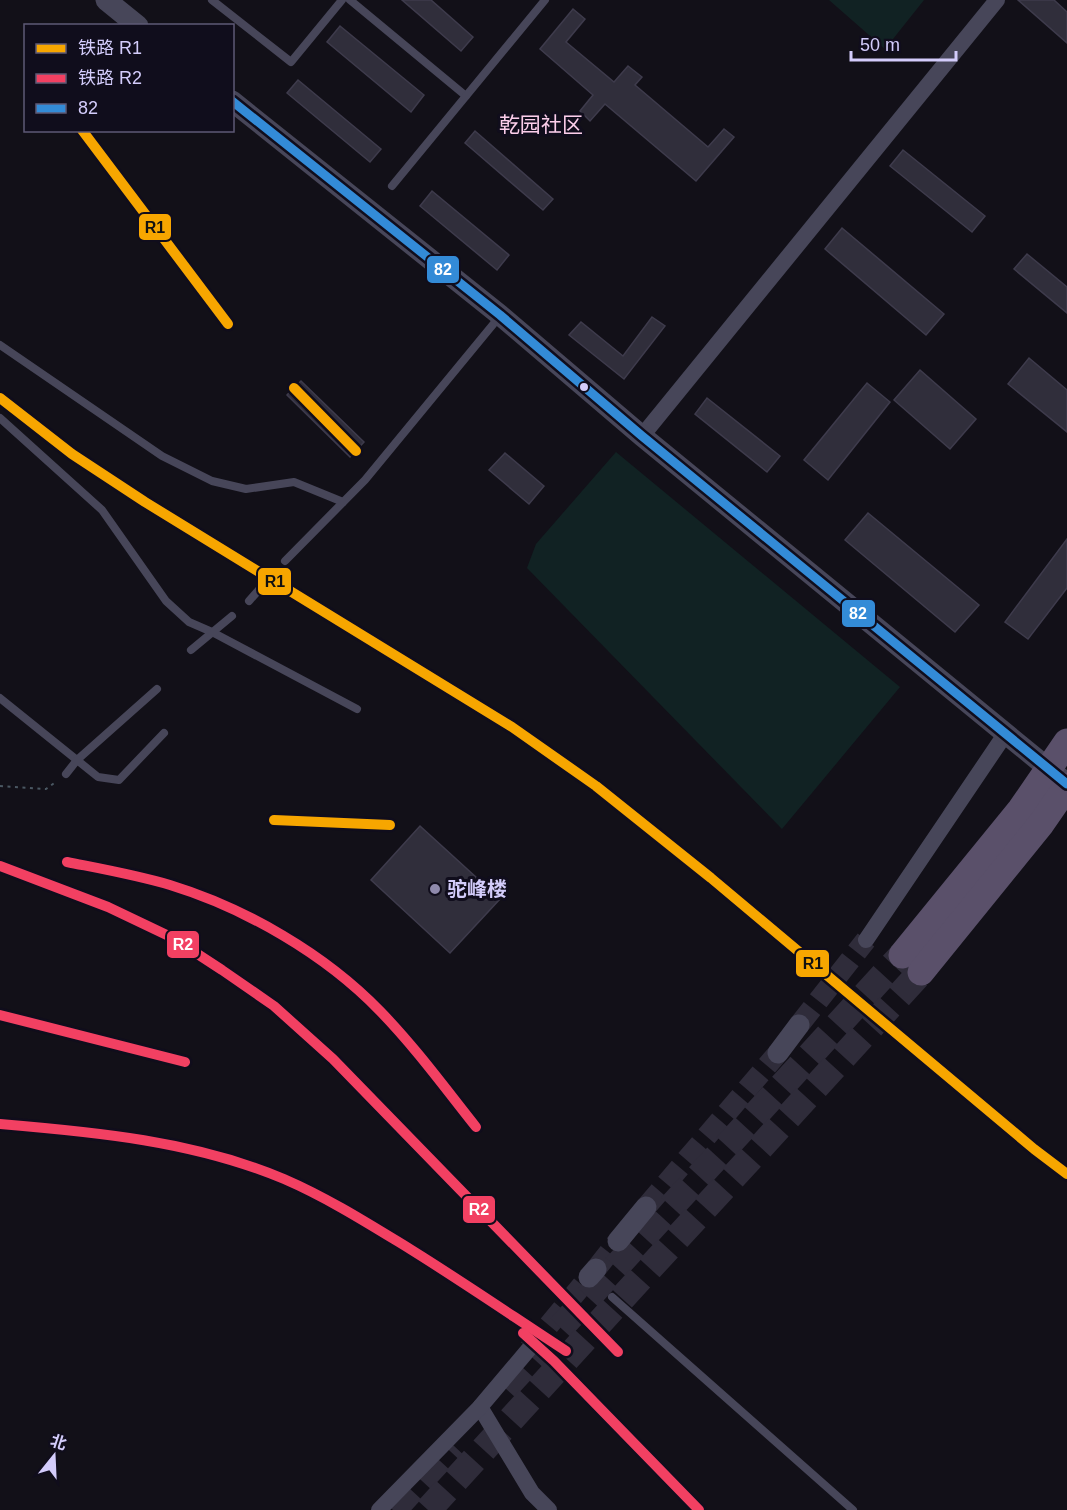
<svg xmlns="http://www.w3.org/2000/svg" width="1067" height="1510" viewBox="0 0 1067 1510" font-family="Arial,'Noto Sans SC',sans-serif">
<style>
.green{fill:#112223}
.building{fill:#302e3b;stroke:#3e3b4c;stroke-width:1.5}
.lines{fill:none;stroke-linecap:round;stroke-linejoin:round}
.tertiary-tunnel{stroke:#2f2c3a;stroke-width:21;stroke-dasharray:21 10;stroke-linecap:butt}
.primary-tunnel{stroke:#2f2c3a;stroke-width:27;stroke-dasharray:27 14;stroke-linecap:butt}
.path{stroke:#4a5762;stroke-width:2;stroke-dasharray:3 4.5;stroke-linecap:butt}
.service{stroke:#474659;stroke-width:8}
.minor{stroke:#474659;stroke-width:16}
.tertiary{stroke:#474659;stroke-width:21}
.primary{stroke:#5a506a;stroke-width:27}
.bus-1-casing{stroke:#100d1c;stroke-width:14}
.bus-1{stroke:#338bd7;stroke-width:9}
.rail-1-casing{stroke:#100d1c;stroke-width:15}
.rail-2-casing{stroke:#100d1c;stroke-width:15}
.rail-1{stroke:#f7a600;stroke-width:10}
.rail-2{stroke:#f24062;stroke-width:10}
.bus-dot{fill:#d3ccfb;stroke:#100d1c;stroke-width:2}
.poi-dot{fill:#8f8aac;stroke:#100d1c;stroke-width:2}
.labels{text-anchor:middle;stroke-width:6;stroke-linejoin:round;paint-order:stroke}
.poi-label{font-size:20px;font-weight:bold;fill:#d3ccfb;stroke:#100d1c;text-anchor:start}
.neighbourhood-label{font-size:21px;fill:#fbceea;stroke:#100d1c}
.line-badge{stroke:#100d1c;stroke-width:2}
.badge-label{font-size:16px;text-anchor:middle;font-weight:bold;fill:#fff}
.pale-badge-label{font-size:16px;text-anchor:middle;font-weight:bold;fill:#111}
</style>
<rect width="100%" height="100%" fill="#121018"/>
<!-- green -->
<g class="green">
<polygon points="829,0 924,0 885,49"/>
<polygon points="616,452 900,687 782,829 527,568 536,544"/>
</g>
<!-- building -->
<g class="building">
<polygon points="402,0 431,0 473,37 461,51"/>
<polygon points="1018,0 1054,0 1067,12 1067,43"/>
<polygon points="573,9 585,19 566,42 614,82 628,66 642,77 635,85 708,147 724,129 734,137 696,181 605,104 590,121 580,111 593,95 540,49"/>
<polygon points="340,26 424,95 411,112 327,42"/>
<polygon points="298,80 381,149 370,162 287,93"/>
<polygon points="475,131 553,199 543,210 465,143"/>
<polygon points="903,150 985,216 972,232 890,166"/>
<polygon points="432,191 509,255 497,270 420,206"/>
<polygon points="842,228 944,314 926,335 825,249"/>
<polygon points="1027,254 1067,287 1067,313 1014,269"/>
<polygon points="652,317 665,326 624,379 569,335 581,322 623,356"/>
<polygon points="1029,358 1067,390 1067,432 1008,384"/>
<polygon points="920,370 976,419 950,449 894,400"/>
<polygon points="301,381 364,442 350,457 287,395"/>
<polygon points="867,383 890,402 828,480 804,460"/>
<polygon points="707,398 780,456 767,472 695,414"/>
<polygon points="505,453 544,486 529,504 489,470"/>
<polygon points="868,513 979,605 955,632 845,540"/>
<polygon points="1067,539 1067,588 1028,639 1005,622"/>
<polygon points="420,826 500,899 450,953 371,880"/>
</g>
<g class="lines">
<!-- tertiary-tunnel -->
<g class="tertiary-tunnel">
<polyline points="799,1025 866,940"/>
<polyline points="646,1207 778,1053"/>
<polyline points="596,1269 618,1241"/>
<polyline points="529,1349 589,1277"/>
</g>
<!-- primary-tunnel -->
<g class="primary-tunnel">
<polyline points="505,1388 902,955"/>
<polyline points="393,1510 453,1445"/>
<polyline points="428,1510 921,972"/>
</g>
<!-- path -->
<polyline class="path" points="0,786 46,789 57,781"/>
<!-- service -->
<g class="service">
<polyline points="212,0 291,62 342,0"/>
<polyline points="350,0 466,96"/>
<polyline points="392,186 545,0"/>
<polyline points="0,345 162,456 212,481 246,489 294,482 343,502"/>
<polyline points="0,418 102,510 166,601 189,622 212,632 357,709"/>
<polyline points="285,561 365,480 500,316"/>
<polyline points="249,601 264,584"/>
<polyline points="191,650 232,616"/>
<polyline points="0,698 98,777 119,780 164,733"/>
<polyline points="66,774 77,760 157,689"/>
<polyline points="612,1297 853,1510"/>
</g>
<!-- minor -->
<g class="minor">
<polyline points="642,436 997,0"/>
<polyline points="866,940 1006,733"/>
<polyline points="480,1407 532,1493 549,1510"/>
<polyline points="379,1510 480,1407 529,1349"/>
</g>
<!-- tertiary -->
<g class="tertiary">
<polyline points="106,0 138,26"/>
<polyline points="232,101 500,315 642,436 1060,778"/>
<polyline points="778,1053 799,1025"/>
<polyline points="618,1241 646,1207"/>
<polyline points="589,1277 596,1269"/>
</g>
<!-- primary -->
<g class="primary">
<polyline points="902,955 1021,809 1067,742"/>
<polyline points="921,972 1041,824 1067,786"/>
</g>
<!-- bus-1 casing -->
<g class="bus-1-casing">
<polyline id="bus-1" points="232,101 500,315 642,436 1067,784"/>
</g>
<!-- bus-1 -->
<use href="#bus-1" class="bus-1"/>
<!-- rail-1 casing -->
<g class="rail-1-casing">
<g id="rail-1">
<polyline points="82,130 228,324"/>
<polyline points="294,388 356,451"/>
<polyline points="0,398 72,454 145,502 512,727 596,786 711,878 1034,1149 1067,1174"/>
<polyline points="274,820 390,825"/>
</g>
</g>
<!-- rail-2 casing -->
<g class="rail-2-casing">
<g id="rail-2">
<path d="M67,862C102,869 136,875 170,885C245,908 325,954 380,1011C415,1047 445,1088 476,1127"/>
<polyline points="0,866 108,907 173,938 222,970 274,1006 333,1059 618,1352"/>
<polyline points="0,1015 185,1062"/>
<path d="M0,1124C95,1132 194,1141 284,1179C328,1198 369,1224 410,1249C463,1282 514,1317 566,1351"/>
<polyline points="523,1333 554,1361 699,1510"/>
</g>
</g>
<!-- rail-1 -->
<use href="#rail-1" class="rail-1"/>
<!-- rail-2 -->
<use href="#rail-2" class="rail-2"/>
</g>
<!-- markers -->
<circle class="bus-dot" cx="584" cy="387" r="5"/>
<circle class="poi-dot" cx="435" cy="889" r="6"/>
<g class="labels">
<!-- poi labels -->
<g class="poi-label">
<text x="447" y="896">驼峰楼</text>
</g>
<!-- neighbourhood labels -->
<g class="neighbourhood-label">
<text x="541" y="132">乾园社区</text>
</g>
</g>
<g class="line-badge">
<rect x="138" y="213" width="34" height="28" rx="6" fill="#f7a600"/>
<rect x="426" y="255" width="34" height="29" rx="6" fill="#338bd7"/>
<rect x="257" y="567" width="35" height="29" rx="6" fill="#f7a600"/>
<rect x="841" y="599" width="35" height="29" rx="6" fill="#338bd7"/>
<rect x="166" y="930" width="34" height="29" rx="6" fill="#f24062"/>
<rect x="795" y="949" width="35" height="29" rx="6" fill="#f7a600"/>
<rect x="462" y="1195" width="34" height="29" rx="6" fill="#f24062"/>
</g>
<g class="badge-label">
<text x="443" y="275">82</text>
<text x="858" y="619">82</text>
<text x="183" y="950">R2</text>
<text x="479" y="1215">R2</text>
</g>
<g class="pale-badge-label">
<text x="155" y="233">R1</text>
<text x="275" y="587">R1</text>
<text x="813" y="969">R1</text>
</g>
<!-- legend -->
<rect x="24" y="24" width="210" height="108" fill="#100d1c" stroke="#5e5975" stroke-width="1.5"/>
<rect x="36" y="44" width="30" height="9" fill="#f7a600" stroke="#5e5975" stroke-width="1.5"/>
<text x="78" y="54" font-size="18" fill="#d3ccfb">铁路 R1</text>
<rect x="36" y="74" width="30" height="9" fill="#f24062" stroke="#5e5975" stroke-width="1.5"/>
<text x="78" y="84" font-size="18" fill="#d3ccfb">铁路 R2</text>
<rect x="36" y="104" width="30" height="9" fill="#338bd7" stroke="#5e5975" stroke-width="1.5"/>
<text x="78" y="114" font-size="18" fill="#d3ccfb">82</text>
<!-- north arrow -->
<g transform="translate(54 1456) rotate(18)" stroke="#100d1c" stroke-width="4.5" paint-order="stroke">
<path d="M0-4.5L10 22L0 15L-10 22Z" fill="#d3ccfb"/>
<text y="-9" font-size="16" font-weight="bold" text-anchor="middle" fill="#d3ccfb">北</text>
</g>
<!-- scale -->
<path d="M851 51v9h105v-9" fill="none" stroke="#d3ccfb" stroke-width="3"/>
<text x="860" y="51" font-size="18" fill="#d3ccfb" stroke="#100d1c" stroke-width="4.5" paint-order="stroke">50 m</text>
</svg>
